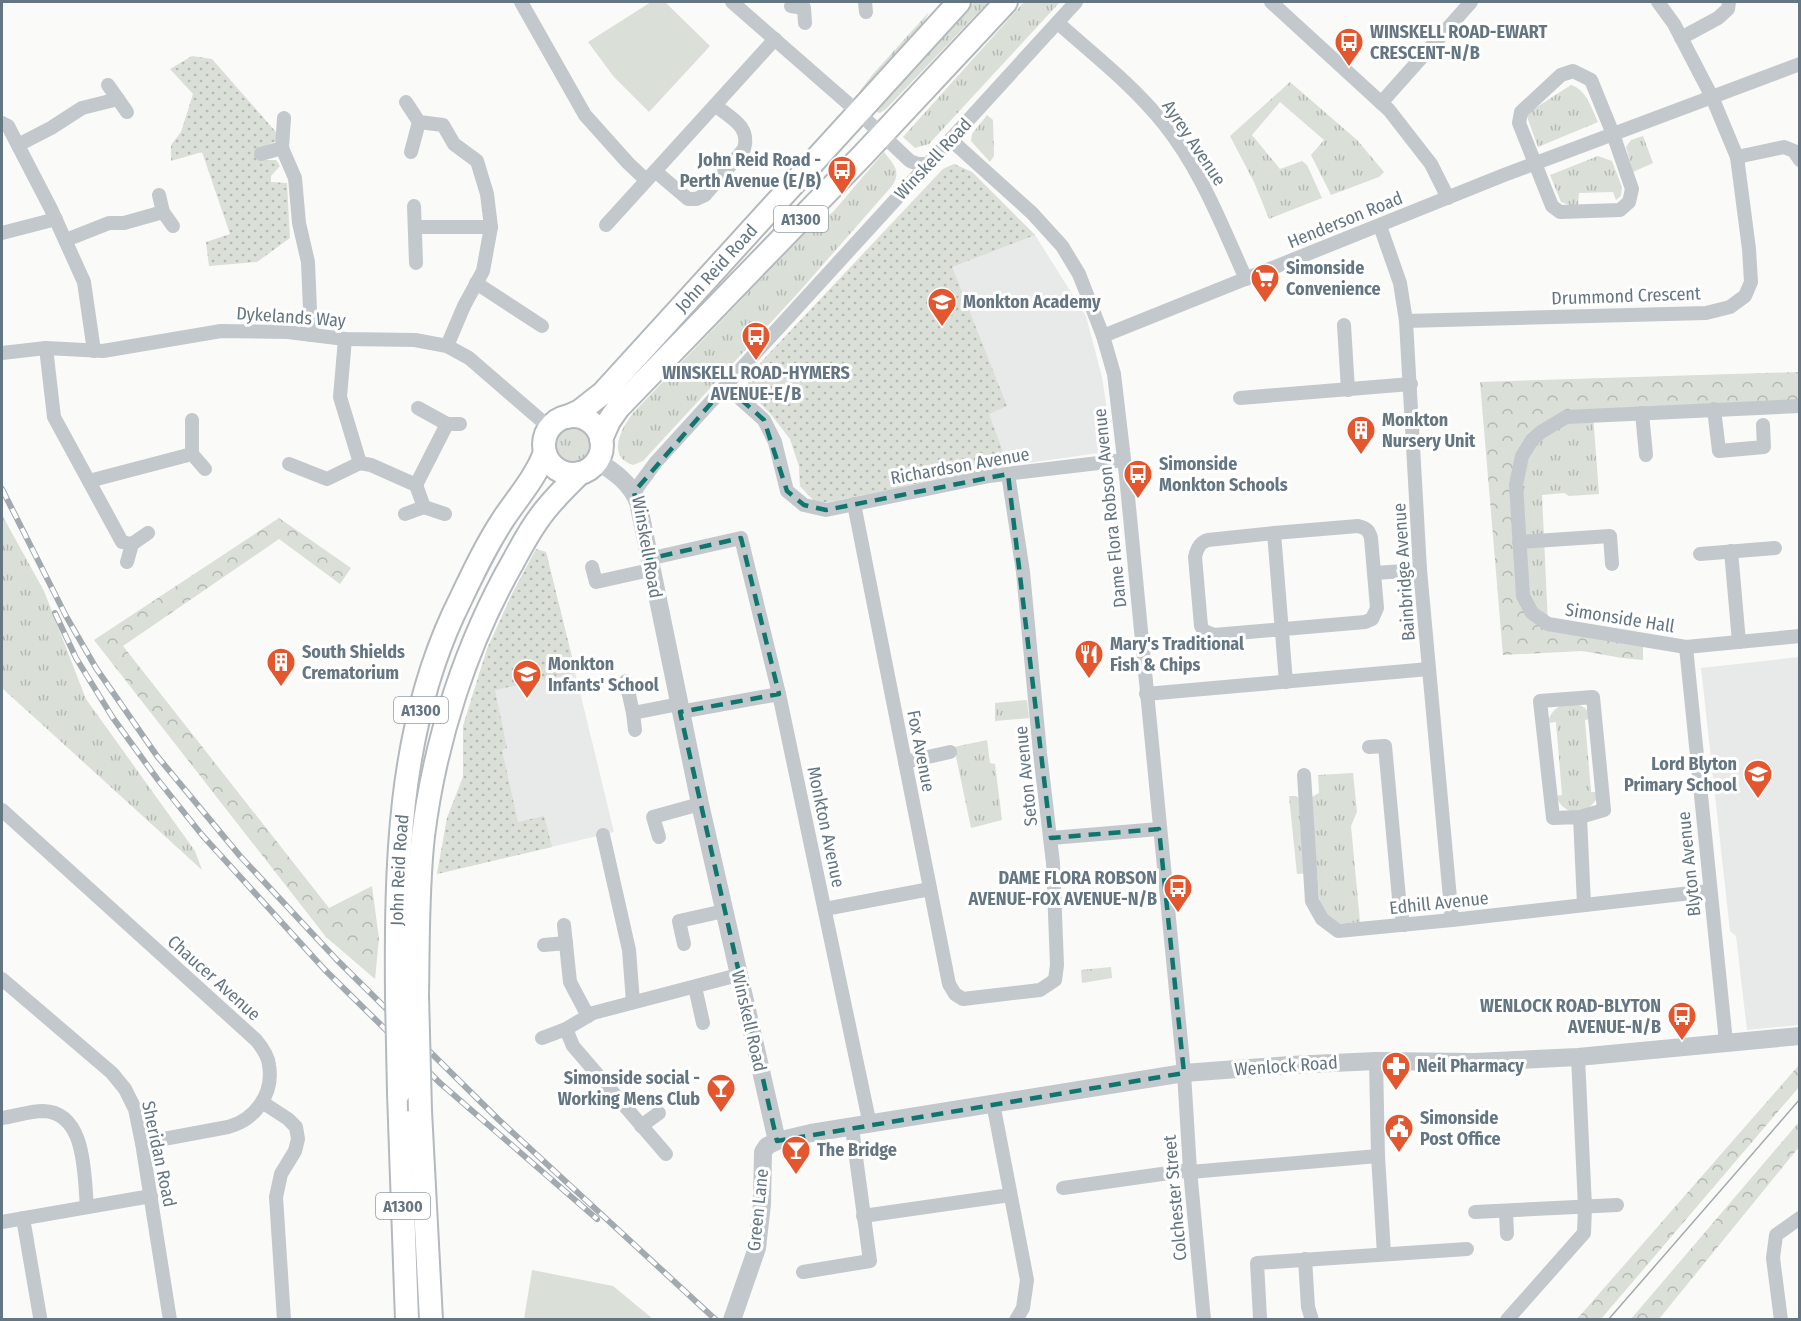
<svg xmlns="http://www.w3.org/2000/svg" width="1801" height="1321" viewBox="0 0 1801 1321" font-family="'Fira Sans Condensed',sans-serif">
<style>
.built{fill:#e8e9e9}
.grass{fill:url(#grass-tufts)}
.forest{fill:url(#forest-crowns)}
.park{fill:url(#park-dots)}
.garden{fill:#dadfd7}
.lines{fill:none;stroke-linecap:round;stroke-linejoin:round}
.trunk-casing{stroke:#b4b9bd;stroke-width:26}
.minor{stroke:#c3c8cc;stroke-width:14}
.tertiary{stroke:#c3c8cc;stroke-width:18}
.trunk{stroke:#fff;stroke-width:22}
.tram{stroke:#a2aab0;stroke-width:1.5}
.rail-casing{stroke:#a2aab0;stroke-width:6}
.rail{stroke:#fff;stroke-width:4;stroke-dasharray:11;stroke-linecap:butt}
.trunk-bridge-casing{stroke:#b4b9bd;stroke-width:26;stroke-linecap:butt}
.trunk-bridge{stroke:#fff;stroke-width:22}
.marked{fill:none;stroke:#0f766e;stroke-width:4.5;stroke-dasharray:12 8;stroke-linejoin:round}
.labels{text-anchor:middle;stroke-width:6;stroke-linejoin:round;paint-order:stroke}
.shield{fill:#fff;stroke:#939fa8;stroke-width:1.5}
.shield-label{font-size:16px;font-weight:bold;fill:#657683}
.poi-label{font-size:18px;font-weight:bold;fill:#657683;stroke:#fff;text-anchor:start}
.street-label{font-size:18px;fill:#657683;stroke:#fff}
</style>
<defs>
<pattern id="grass-tufts" width="24" height="20" patternUnits="userSpaceOnUse" patternTransform="scale(1.5)"><rect width="24" height="20" fill="#dadfd7"/><path d="M3 7l-1-3M5 7V3M7 7l1-3M15 17l-1-3M17 17v-4M19 17l1-3" fill="none" stroke="#b4b9b4"/></pattern>
<pattern id="forest-crowns" width="20" height="18" patternUnits="userSpaceOnUse" patternTransform="scale(1.5)"><rect width="20" height="18" fill="#dadfd7"/><path d="M2 6a3 3 0 1 1 6 0M12 15a3 3 0 1 1 6 0" fill="none" stroke="#b4b9b4"/></pattern>
<pattern id="park-dots" width="8" height="8" patternUnits="userSpaceOnUse" patternTransform="scale(1.5)"><rect width="8" height="8" fill="#dadfd7"/><path d="M2 2h.1M6 6h.1" fill="none" stroke="#b4b9b4" stroke-width="1.8" stroke-linecap="round"/></pattern>
</defs>
<rect width="100%" height="100%" fill="#fafaf8"/>
<!-- built -->
<g class="built">
<polygon points="954,164 972,172 1035,235 1086,316 1102,377 1112,443 1105,452 1008,466 823,503 800,486 799,466 790,439 770,413 750,393 747,377 943,169"/>
<polygon points="536,549 546,552 614,832 437,874 447,818 463,777 463,726 487,649 512,594"/>
<polygon points="1799,657 1799,1025 1747,1030 1736,936 1730,931 1701,668"/>
</g>
<!-- grass -->
<g class="grass">
<polygon points="974,2 988,2 886,109 880,113 876,112 878,106"/>
<polygon points="1024,2 1060,2 929,144 915,148 903,137"/>
<path d="M929,12C913,42 888,74 859,92L873,74Z"/>
<polygon points="1290,82 1357,140 1384,172 1379,177 1331,195 1311,155 1324,140 1280,102 1252,135 1280,169 1302,161 1307,165 1322,198 1269,219 1254,182 1230,136"/>
<path d="M1571,85C1586,89 1592,109 1598,122L1538,147L1526,114Z"/>
<polygon points="987,115 993,120 994,156 990,162 971,141 972,134"/>
<polygon points="1643,136 1653,163 1633,172 1626,147 1631,140"/>
<path d="M884,152C893,164 902,171 892,186L798,293L643,461L633,465C606,456 621,429 633,413L811,227L833,212Z"/>
<polygon points="1598,156 1612,161 1622,187 1621,196 1616,200 1613,192 1579,193 1578,206 1569,205 1561,202 1550,175"/>
<polygon points="1593,415 1599,494 1569,496 1564,493 1542,495 1548,624 1523,596 1522,456 1541,432"/>
<circle cx="573" cy="445" r="20"/>
<polygon points="2,515 44,591 86,699 195,851 202,870 2,688"/>
<polygon points="1027,700 1029,718 995,721 995,703"/>
<path d="M1565,703C1579,703 1586,706 1593,718L1585,720L1591,792H1600C1592,814 1566,821 1556,796L1562,795L1556,722L1548,723C1550,712 1556,708 1565,703Z"/>
<polygon points="987,740 990,763 995,764 1002,820 971,828 954,747"/>
<polygon points="1353,773 1357,812 1351,826 1360,922 1336,924 1330,922 1320,906 1311,802 1312,797 1319,793 1318,775"/>
<polygon points="1289,796 1296,796 1301,800 1308,873 1297,874"/>
<polygon points="1111,967 1112,978 1082,983 1081,970"/>
</g>
<!-- forest -->
<g class="forest">
<polygon points="1799,372 1799,406 1566,417 1522,456 1519,542 1532,613 1643,646 1643,660 1622,658 1582,651 1503,655 1480,382"/>
<polygon points="279,518 351,568 340,584 279,539 123,646 329,908 372,886 379,939 375,979 326,937 94,640"/>
<polygon points="1799,1065 1799,1087 1601,1319 1577,1319"/>
<polygon points="1799,1122 1799,1147 1659,1319 1631,1319"/>
</g>
<!-- park -->
<g class="park">
<polygon points="192,56 212,59 276,132 276,141 254,152 257,160 276,160 280,166 271,176 271,182 287,183 290,238 257,262 209,266 206,242 230,234 202,152 171,161 171,145 181,132 193,94 170,69"/>
<polygon points="954,164 972,172 1035,235 952,267 1007,406 989,414 1008,466 823,503 814,501 800,486 799,466 790,439 770,413 750,393 747,377 943,169"/>
<polygon points="536,549 546,552 576,673 495,690 507,748 502,750 518,822 544,816 552,847 437,874 447,818 463,777 463,726 487,649 512,594"/>
</g>
<!-- garden -->
<g class="garden">
<polygon points="651,2 665,2 710,46 649,112 614,77 588,42"/>
<polygon points="532,1270 613,1286 653,1319 524,1319"/>
</g>
<g class="lines">
<!-- trunk casing -->
<g class="trunk-casing">
<g id="trunk">
<circle cx="573" cy="445" r="29"/>
<path id="s1" d="M567,417L580,411L603,393L959,2"/>
<polyline points="601,439 609,421 618,408 863,155 1006,2"/>
<path d="M417,995C418,943 417,888 423,836C435,740 466,644 514,560C522,545 530,530 540,517C551,501 566,487 580,473"/>
<path id="s2" d="M397,996C396,866 398,735 453,615C469,582 484,548 504,518C519,496 535,478 545,453"/>
<polyline points="399,1093 407,1320"/>
<polyline points="420,1111 431,1320"/>
</g>
</g>
<!-- minor -->
<g class="minor">
<polyline points="521,2 585,115 628,163 646,180"/>
<polyline points="732,2 859,113 910,161 918,164 927,164"/>
<polyline points="865,2 866,12"/>
<polyline points="1271,2 1389,110 1431,164 1448,198"/>
<polyline points="791,6 804,8 805,23"/>
<path d="M1058,23C1094,55 1134,86 1164,124C1201,170 1222,226 1246,279"/>
<polyline points="1681,38 1718,18 1728,9 1729,2"/>
<polygon points="1573,71 1591,80 1613,134 1632,189 1629,202 1620,210 1560,212 1552,206 1519,123 1521,112 1561,75"/>
<polyline points="108,85 127,112"/>
<polyline points="406,102 419,122 443,125 454,144 477,161 487,194 491,227 483,271 464,306 447,346"/>
<polyline points="1381,103 1471,2"/>
<polyline points="284,118 282,148 295,178 299,223 308,262 311,335"/>
<polyline points="2,123 8,126 51,209 84,282 94,351"/>
<polyline points="951,140 1032,213 1062,246 1079,274 1103,336 1114,374 1126,476 1184,1073 1190,1170 1204,1320"/>
<polyline points="18,145 51,128 82,108 118,99"/>
<polyline points="411,152 419,122"/>
<polyline points="261,154 282,148"/>
<polyline points="1737,157 1784,147 1794,151 1800,160"/>
<path d="M655,171L688,199H696L705,195L744,149C751,126 730,118 715,105"/>
<polyline points="159,195 163,212 173,226"/>
<polyline points="414,206 416,263"/>
<polyline points="606,225 775,39"/>
<polyline points="1380,226 1400,283 1406,321 1420,570 1452,920"/>
<polyline points="415,227 491,227"/>
<polyline points="2,233 56,219"/>
<polyline points="66,240 109,223 124,223 163,212"/>
<polyline points="476,283 542,326"/>
<polyline points="1406,321 1706,313 1730,307 1745,296 1751,282 1749,249 1737,157 1712,97 1674,24 1658,2"/>
<polyline points="1344,325 1348,390"/>
<polyline points="1103,336 1504,175 1800,64"/>
<polyline points="345,339 340,397 360,463"/>
<polyline points="46,348 54,417 122,542 132,544 127,562"/>
<polyline points="2,353 46,348 103,351 221,331 288,332 345,339 415,340 447,346 469,358 550,428"/>
<polyline points="726,386 764,420 775,442 787,491 804,505 826,510 989,476 1124,460"/>
<polyline points="1240,398 1411,384"/>
<polyline points="1800,406 1566,417 1541,432 1532,440 1522,456 1516,485 1523,596 1532,613 1548,624 1686,647 1800,636"/>
<polyline points="418,408 447,424 460,424"/>
<polyline points="1714,409 1719,451 1764,447 1763,425"/>
<polyline points="1642,413 1646,455"/>
<polyline points="192,420 192,454 205,469"/>
<polyline points="289,464 327,479 360,463 371,465 416,485"/>
<polyline points="89,481 192,454"/>
<polyline points="416,485 447,424"/>
<polyline points="416,485 424,507"/>
<polyline points="634,492 656,462 1076,2"/>
<polyline points="854,504 949,984 955,994 963,999 1040,990 1055,980 1057,965 1053,863 1040,753 1023,572 1008,474"/>
<polyline points="424,507 445,514"/>
<polyline points="405,514 424,507"/>
<path d="M1274,533L1208,540C1200,542 1197,548 1195,557L1201,626L1204,631L1214,635L1365,622L1372,619L1377,608L1371,538C1369,530 1366,528 1358,526L1274,533C1278,583 1282,632 1286,682"/>
<polyline points="1519,542 1610,536 1612,564"/>
<polyline points="132,544 148,533"/>
<polyline points="1731,551 1739,642"/>
<polyline points="1700,554 1775,548"/>
<polyline points="648,559 741,538 779,694 870,1125"/>
<polyline points="592,567 596,582 650,570"/>
<polyline points="1374,573 1420,570"/>
<polyline points="1686,647 1726,1042"/>
<polyline points="626,681 633,713 679,704"/>
<polyline points="1146,694 1429,669"/>
<polyline points="680,712 779,694"/>
<polyline points="633,713 635,730"/>
<polyline points="1369,747 1385,746 1400,909 1404,925"/>
<polyline points="905,762 950,752"/>
<polyline points="1304,775 1312,901 1322,919 1338,931 1452,920 1709,891"/>
<path d="M2,810L256,1040C262,1047 268,1055 269,1065C274,1094 255,1120 228,1127L142,1143"/>
<polyline points="1580,817 1604,810 1593,697 1540,701 1553,818 1580,817 1584,905"/>
<polyline points="603,835 629,950 633,1002"/>
<polyline points="659,837 653,817 700,804"/>
<polyline points="1051,838 1159,829"/>
<polyline points="825,909 930,889"/>
<polyline points="564,925 570,982 588,1016"/>
<polyline points="684,944 679,921 724,911"/>
<polyline points="544,945 566,943"/>
<polyline points="2,979 112,1073 125,1089 135,1109 142,1143 170,1320"/>
<polyline points="695,987 703,1023"/>
<polyline points="566,1029 573,1046 666,1154"/>
<polyline points="542,1038 566,1029 593,1013 738,975"/>
<polyline points="1376,1061 1378,1156 1384,1254"/>
<polyline points="262,1102 288,1119 296,1127 298,1139 295,1151 281,1174 276,1197 284,1320"/>
<polyline points="993,1103 1027,1280 1023,1308 1016,1320"/>
<path d="M2,1118C15,1116 30,1111 43,1111C87,1112 84,1177 87,1207"/>
<polyline points="641,1126 659,1113"/>
<polyline points="1190,1172 1378,1156"/>
<polyline points="1063,1188 1190,1170"/>
<polyline points="1506,1211 1507,1234"/>
<polyline points="1475,1212 1617,1205"/>
<polyline points="863,1216 1010,1195"/>
<polyline points="23,1218 40,1317"/>
<polyline points="2,1222 151,1196"/>
<polyline points="1305,1259 1308,1307 1312,1320"/>
<polyline points="803,1272 870,1261 852,1128"/>
<polyline points="1260,1318 1257,1263 1467,1249"/>
<polyline points="1507,1320 1584,1233 1585,1207 1578,1057"/>
<polyline points="1781,1320 1773,1258 1776,1235 1800,1218"/>
</g>
<!-- tertiary -->
<g class="tertiary">
<path d="M597,461C615,472 630,483 638,502L700,804L777,1141"/>
<polyline points="732,1320 757,1248 762,1204 763,1152 767,1146 777,1141 811,1133 1184,1073 1290,1065 1376,1061 1475,1062 1578,1057 1800,1036"/>
</g>
<!-- trunk -->
<use href="#trunk" class="trunk"/>
<!-- tram -->
<polyline class="tram" points="1608,1320 1800,1099"/>
<!-- rail casing -->
<g class="rail-casing">
<g id="rail">
<polyline points="2,489 66,616 96,668 157,756 240,856 337,960 498,1119 716,1320"/>
<polyline points="55,613 76,658 113,718 158,780 202,835 325,970 440,1083 597,1219"/>
</g>
</g>
<!-- rail -->
<use href="#rail" class="rail"/>
<!-- trunk-bridge casing -->
<g class="trunk-bridge-casing">
<g id="trunk-bridge">
<polyline points="417,995 420,1111"/>
<polyline points="397,996 399,1093"/>
</g>
</g>
<!-- trunk-bridge -->
<use href="#trunk-bridge" class="trunk-bridge"/>
</g>
<!-- marked area -->
<path class="marked" d="M726,386L764,420L787,491L804,505L826,510L1008,474L1051,838L1159,829L1184,1073L777,1141L680,712L779,694L741,538L648,559L634,492Z"/>
<!-- icons -->
<defs>
<g id="bus-pin" transform="scale(1.5)"><path d="M0 17L-7.5 6A9.5 9.5 0 1 1 7.5 6Z" fill="#e4572e" stroke="#fff"/><path d="M-5-6H5V4H4V6H2V4H-2V6H-4V4H-5ZM-3.5-4V0h7V-4ZM-3.5 1.2v1.5H-2V1.2ZM2 1.2v1.5H3.5V1.2Z" fill="#fff"/></g>
<g id="supermarket-pin" transform="scale(1.5)"><path d="M0 17L-7.5 6A9.5 9.5 0 1 1 7.5 6Z" fill="#e4572e" stroke="#fff"/><path d="M-6-5.5h2.5l.6 2H6L4.5 2H-2.5L-4.4-4H-6ZM-1.5 3.2a1.3 1.3 0 1 0 .1 0ZM3 3.2a1.3 1.3 0 1 0 .1 0Z" fill="#fff"/></g>
<g id="school-pin" transform="scale(1.5)"><path d="M0 17L-7.5 6A9.5 9.5 0 1 1 7.5 6Z" fill="#e4572e" stroke="#fff"/><path d="M0-5L7-2L0 1L-7-2ZM-4 1L0 2.5L4 1V4Q0 6-4 4Z" fill="#fff"/></g>
<g id="building-pin" transform="scale(1.5)"><path d="M0 17L-7.5 6A9.5 9.5 0 1 1 7.5 6Z" fill="#e4572e" stroke="#fff"/><path d="M-4-6H4V6H1V3H-1V6H-4ZM-2.5-4.3h1.7v1.8h-1.7ZM.8-4.3h1.7v1.8H.8ZM-2.5-1h1.7V.8h-1.7ZM.8-1h1.7V.8H.8Z" fill="#fff"/></g>
<g id="restaurant-pin" transform="scale(1.5)"><path d="M0 17L-7.5 6A9.5 9.5 0 1 1 7.5 6Z" fill="#e4572e" stroke="#fff"/><path d="M-5-6h1v4h1v-4h1v4h1v-4h1v5L-1.5 .5V6h-2V.5L-5-1ZM5-6V6H3V1.5H1.5Q1.5-4 5-6Z" fill="#fff"/></g>
<g id="pharmacy-pin" transform="scale(1.5)"><path d="M0 17L-7.5 6A9.5 9.5 0 1 1 7.5 6Z" fill="#e4572e" stroke="#fff"/><path d="M-2-6h4v4h4v4h-4v4h-4v-4h-4v-4h4Z" fill="#fff"/></g>
<g id="bar-pin" transform="scale(1.5)"><path d="M0 17L-7.5 6A9.5 9.5 0 1 1 7.5 6Z" fill="#e4572e" stroke="#fff"/><path d="M-6-5H6L.8 .8V4.5H3.5V6h-7V4.5H-.8V.8Z" fill="#fff"/></g>
<g id="civic-pin" transform="scale(1.5)"><path d="M0 17L-7.5 6A9.5 9.5 0 1 1 7.5 6Z" fill="#e4572e" stroke="#fff"/><path d="M-.6-6.5H3V-4.5H.6V-3L4-1V1h2V6H-6V1h2V-1L-.6-3ZM-1.2 2.5V6h2.4V2.5Z" fill="#fff"/></g>
</defs>
<g fill-rule="evenodd">
<use href="#bus-pin" x="1349" y="42"/>
<use href="#bus-pin" x="842" y="170"/>
<use href="#supermarket-pin" x="1265" y="278"/>
<use href="#school-pin" x="942" y="302"/>
<use href="#bus-pin" x="756" y="336"/>
<use href="#building-pin" x="1361" y="430"/>
<use href="#bus-pin" x="1138" y="474"/>
<use href="#restaurant-pin" x="1089" y="654"/>
<use href="#building-pin" x="281" y="662"/>
<use href="#school-pin" x="527" y="674"/>
<use href="#school-pin" x="1758" y="774"/>
<use href="#bus-pin" x="1178" y="888"/>
<use href="#bus-pin" x="1682" y="1016"/>
<use href="#pharmacy-pin" x="1396" y="1066"/>
<use href="#bar-pin" x="721" y="1088"/>
<use href="#civic-pin" x="1399" y="1128"/>
<use href="#bar-pin" x="796" y="1150"/>
</g>
<g class="labels">
<!-- shield labels -->
<g class="shield">
<rect x="774" y="206" width="54" height="26" rx="4.5"/>
<rect x="394" y="697" width="54" height="26" rx="4.5"/>
<rect x="376" y="1193" width="54" height="26" rx="4.5"/>
</g>
<g class="shield-label">
<text x="801" y="225">A1300</text>
<text x="421" y="716">A1300</text>
<text x="403" y="1212">A1300</text>
</g>
<!-- poi labels -->
<g class="poi-label">
<text x="1370" y="38">WINSKELL ROAD-EWART<tspan x="1370" dy="21">CRESCENT-N/B</tspan></text>
<text x="821" y="166" text-anchor="end">John Reid Road -<tspan x="821" dy="21">Perth Avenue (E/B)</tspan></text>
<text x="1286" y="274">Simonside<tspan x="1286" dy="21">Convenience</tspan></text>
<text x="963" y="308">Monkton Academy</text>
<text x="756" y="379" text-anchor="middle">WINSKELL ROAD-HYMERS<tspan x="756" dy="21">AVENUE-E/B</tspan></text>
<text x="1382" y="426">Monkton<tspan x="1382" dy="21">Nursery Unit</tspan></text>
<text x="1159" y="470">Simonside<tspan x="1159" dy="21">Monkton Schools</tspan></text>
<text x="1110" y="650">Mary's Traditional<tspan x="1110" dy="21">Fish &amp; Chips</tspan></text>
<text x="302" y="658">South Shields<tspan x="302" dy="21">Crematorium</tspan></text>
<text x="548" y="670">Monkton<tspan x="548" dy="21">Infants' School</tspan></text>
<text x="1737" y="770" text-anchor="end">Lord Blyton<tspan x="1737" dy="21">Primary School</tspan></text>
<text x="1157" y="884" text-anchor="end">DAME FLORA ROBSON<tspan x="1157" dy="21">AVENUE-FOX AVENUE-N/B</tspan></text>
<text x="1661" y="1012" text-anchor="end">WENLOCK ROAD-BLYTON<tspan x="1661" dy="21">AVENUE-N/B</tspan></text>
<text x="1417" y="1072">Neil Pharmacy</text>
<text x="700" y="1084" text-anchor="end">Simonside social -<tspan x="700" dy="21">Working Mens Club</tspan></text>
<text x="1420" y="1124">Simonside<tspan x="1420" dy="21">Post Office</tspan></text>
<text x="817" y="1156">The Bridge</text>
</g>
<!-- street labels -->
<g class="street-label">
<text transform="translate(1194 143) rotate(56)" y="6">Ayrey Avenue</text>
<text transform="translate(933 159) rotate(-47)" y="6">Winskell Road</text>
<text transform="translate(1345 220) rotate(-22)" y="6">Henderson Road</text>
<text dy="6" stroke="none"><textPath href="#s1" startOffset="212">John Reid Road</textPath></text>
<text transform="translate(1626 296) rotate(-2)" y="6">Drummond Crescent</text>
<text transform="translate(291 317) rotate(4)" y="6">Dykelands Way</text>
<text transform="translate(960 466) rotate(-10)" y="6">Richardson Avenue</text>
<text transform="translate(1110 508) rotate(-96)" y="6">Dame Flora Robson Avenue</text>
<text transform="translate(647 547) rotate(80)" y="6">Winskell Road</text>
<text transform="translate(1404 572) rotate(-94)" y="6">Bainbridge Avenue</text>
<text transform="translate(1620 618) rotate(9)" y="6">Simonside Hall</text>
<text transform="translate(921 751) rotate(79)" y="6">Fox Avenue</text>
<text transform="translate(1026 776) rotate(-96)" y="6">Seton Avenue</text>
<text transform="translate(826 827) rotate(78)" y="6">Monkton Avenue</text>
<text transform="translate(1689 864) rotate(-96)" y="6">Blyton Avenue</text>
<text dy="6" stroke="none"><textPath href="#s2" startOffset="126">John Reid Road</textPath></text>
<text transform="translate(1439 903) rotate(-6)" y="6">Edhill Avenue</text>
<text transform="translate(214 978) rotate(42)" y="6">Chaucer Avenue</text>
<text transform="translate(749 1021) rotate(77)" y="6">Winskell Road</text>
<text transform="translate(1286 1066) rotate(-4)" y="6">Wenlock Road</text>
<text transform="translate(159 1154) rotate(78)" y="6">Sheridan Road</text>
<text transform="translate(1175 1198) rotate(-95)" y="6">Colchester Street</text>
<text transform="translate(758 1210) rotate(-84)" y="6">Green Lane</text>
</g>
</g>
<!-- border -->
<rect width="1801" height="1321" fill="none" stroke="#657683" stroke-width="6"/>
</svg>
